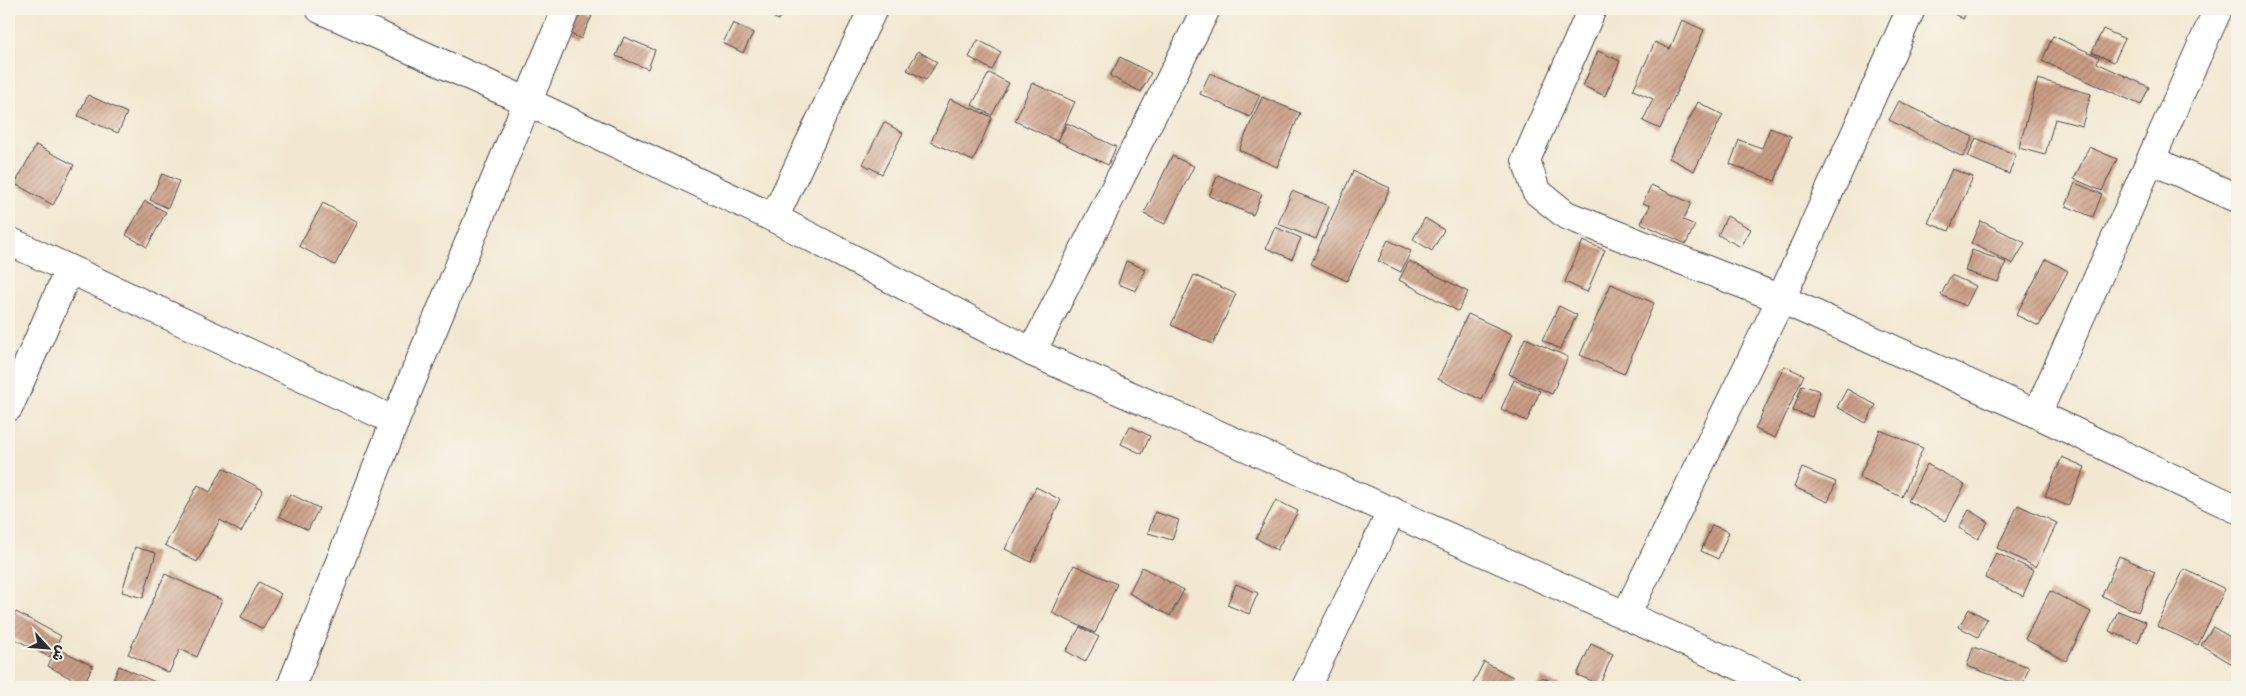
<svg xmlns="http://www.w3.org/2000/svg" width="2246" height="696" viewBox="0 0 2246 696" font-family="Itim,'Playpen Sans Arabic',sans-serif">
<style>
.building{fill:url(#building-hatch)}
.lines{fill:none;stroke-linecap:round;stroke-linejoin:round}
.street-casing{stroke:#494744;stroke-width:30}
.street{stroke:#fff;stroke-width:28}
</style>
<defs>
<pattern id="building-hatch" width="6" height="6" patternUnits="userSpaceOnUse" patternTransform="scale(1.25)"><rect width="6" height="6" fill="#ca9d85"/><path d="M-1 1l2-2M0 6l6-6M5 7l2-2" fill="none" stroke="#a4806d"/></pattern>
</defs>
<rect width="100%" height="100%" fill="#f7f3e8"/>
<filter id="ink" filterUnits="userSpaceOnUse"><feTurbulence type="fractalNoise" baseFrequency=".02" numOctaves="2"/><feDisplacementMap in="SourceGraphic" scale="10" xChannelSelector="R" yChannelSelector="G"/><feConvolveMatrix kernelMatrix="1 2 1 2 8 2 1 2 1" color-interpolation-filters="sRGB"/></filter>
<filter id="wash" filterUnits="userSpaceOnUse"><feTurbulence type="fractalNoise" baseFrequency=".0096" numOctaves="4" result="noise"/><feDisplacementMap in="SourceGraphic" scale="20" xChannelSelector="R" yChannelSelector="G"/><feGaussianBlur stdDeviation="1.12" result="paint"/><feColorMatrix in="noise" values="0 0 0 0 0 0 0 0 0 0 0 0 0 0 0 0 0 1.4 0 .05"/><feComposite in="paint" operator="in"/></filter>
<g filter="url(#wash)">
<rect width="100%" height="100%" fill="#f2e8d1"/>
<g id="blocks">
<!-- building -->
<g class="building">
<polygon points="578,9 592,16 581,39 559,28"/>
<polygon points="760,9 786,9 778,20"/>
<polygon points="1945,9 1968,9 1963,19"/>
<polygon points="1682,20 1704,30 1660,129 1643,121 1653,99 1633,90 1655,42 1670,49"/>
<polygon points="733,23 753,33 743,53 723,43"/>
<polygon points="2103,29 2125,39 2114,62 2092,52"/>
<polygon points="2053,36 2099,57 2097,63 2149,87 2141,105 2042,61"/>
<polygon points="624,37 655,50 648,69 616,56"/>
<polygon points="978,40 1001,52 992,70 969,57"/>
<polygon points="918,51 937,62 926,80 907,70"/>
<polygon points="1598,51 1620,61 1605,96 1583,86"/>
<polygon points="1120,57 1151,73 1141,92 1110,76"/>
<polygon points="989,73 1009,83 992,115 972,105"/>
<polygon points="1210,73 1260,95 1250,117 1200,94"/>
<polygon points="2038,79 2091,94 2082,126 2055,119 2045,155 2019,148"/>
<polygon points="1032,83 1075,102 1057,141 1015,121"/>
<polygon points="88,95 127,113 118,133 78,116"/>
<polygon points="1262,97 1300,113 1277,167 1239,150"/>
<polygon points="950,99 992,117 973,161 931,142"/>
<polygon points="1899,101 1973,137 1963,157 1889,120"/>
<polygon points="1698,102 1723,115 1694,171 1669,158"/>
<polygon points="884,122 903,133 882,174 863,164"/>
<polygon points="1067,123 1116,147 1108,165 1058,141"/>
<polygon points="1770,128 1791,136 1775,181 1730,164 1739,140 1762,148"/>
<polygon points="1976,138 2016,155 2009,174 1968,157"/>
<polygon points="36,145 74,165 53,205 15,184"/>
<polygon points="2089,147 2117,159 2102,191 2074,179"/>
<polygon points="1172,156 1194,166 1165,224 1144,214"/>
<polygon points="1952,169 1973,177 1949,231 1928,223"/>
<polygon points="1353,171 1390,188 1347,281 1311,264"/>
<polygon points="162,174 179,181 168,208 150,200"/>
<polygon points="1218,175 1262,194 1253,215 1209,196"/>
<polygon points="2075,183 2102,194 2093,217 2066,206"/>
<polygon points="1651,185 1691,203 1683,220 1695,225 1686,244 1641,223 1650,206 1643,203"/>
<polygon points="1292,191 1329,206 1316,239 1278,224"/>
<polygon points="145,201 166,212 147,247 126,235"/>
<polygon points="323,203 358,222 335,265 299,246"/>
<polygon points="1727,216 1751,229 1741,247 1718,235"/>
<polygon points="1425,218 1444,230 1432,251 1413,239"/>
<polygon points="1981,221 2025,243 2013,264 1971,243"/>
<polygon points="1275,227 1301,238 1292,259 1266,248"/>
<polygon points="1388,240 1411,251 1401,272 1378,261"/>
<polygon points="1583,241 1605,250 1587,292 1565,282"/>
<polygon points="1972,250 2006,262 1998,282 1965,271"/>
<polygon points="2046,259 2068,271 2039,326 2016,315"/>
<polygon points="1126,261 1145,269 1136,291 1118,284"/>
<polygon points="1409,261 1468,292 1458,311 1399,280"/>
<polygon points="1194,275 1236,294 1213,344 1171,325"/>
<polygon points="1951,275 1976,286 1966,306 1941,295"/>
<polygon points="1611,284 1654,303 1624,374 1580,355"/>
<polygon points="1559,306 1577,315 1560,349 1542,340"/>
<polygon points="1468,314 1512,334 1482,400 1438,379"/>
<polygon points="1525,338 1568,357 1552,394 1509,374"/>
<polygon points="1784,366 1804,375 1775,438 1755,429"/>
<polygon points="1514,380 1540,391 1527,421 1501,409"/>
<polygon points="1802,385 1820,391 1812,417 1793,411"/>
<polygon points="1847,389 1876,405 1866,423 1837,407"/>
<polygon points="1130,426 1150,436 1142,454 1121,444"/>
<polygon points="1880,430 1923,448 1902,497 1859,478"/>
<polygon points="2062,457 2085,467 2068,506 2045,496"/>
<polygon points="1927,464 1965,485 1946,521 1908,501"/>
<polygon points="223,468 263,490 241,532 220,520 197,562 165,545 198,485 210,492"/>
<polygon points="1802,468 1836,482 1828,502 1794,487"/>
<polygon points="1036,487 1061,500 1031,562 1005,549"/>
<polygon points="290,494 319,508 308,530 279,516"/>
<polygon points="1276,500 1298,511 1277,550 1256,538"/>
<polygon points="2018,505 2057,523 2036,567 1997,548"/>
<polygon points="1969,510 1988,522 1978,539 1959,528"/>
<polygon points="1155,512 1179,520 1172,540 1148,533"/>
<polygon points="1712,525 1729,532 1718,559 1701,551"/>
<polygon points="135,547 156,553 143,598 122,592"/>
<polygon points="1996,553 2034,570 2023,596 1985,578"/>
<polygon points="2119,556 2155,572 2138,612 2102,596"/>
<polygon points="1074,565 1117,584 1095,633 1052,613"/>
<polygon points="1142,567 1184,590 1170,616 1129,593"/>
<polygon points="2184,569 2225,589 2198,645 2157,626"/>
<polygon points="165,574 222,600 197,657 180,649 169,673 128,654"/>
<polygon points="259,582 281,594 263,629 241,617"/>
<polygon points="1236,584 1258,593 1249,614 1227,605"/>
<polygon points="2050,591 2091,612 2066,661 2025,639"/>
<polygon points="1969,609 1987,619 1978,637 1959,627"/>
<polygon points="2118,611 2146,622 2138,643 2109,631"/>
<polygon points="16,612 61,636 50,657 9,636 9,625"/>
<polygon points="1080,627 1099,637 1085,662 1066,651"/>
<polygon points="2213,627 2237,641 2237,667 2201,645"/>
<polygon points="1591,644 1613,654 1600,684 1577,675"/>
<polygon points="1973,647 2029,667 2022,686 1967,666"/>
<polygon points="57,648 93,666 83,685 48,666"/>
<polygon points="1484,662 1513,677 1508,687 1471,687"/>
<polygon points="119,666 162,685 161,687 110,687"/>
<polygon points="1542,677 1562,687 1536,687"/>
</g>
</g>
</g>
<g filter="url(#ink)">
<use href="#blocks" fill-opacity="0" stroke="#494744" stroke-width="1"/>
<g class="lines">
<!-- street casing -->
<g class="street-casing">
<g id="street">
<polyline points="320,9 526,101 774,218 1032,352 1787,687"/>
<polyline points="1592,9 1526,160 1536,191 1566,215 1781,299 2037,414 2237,509"/>
<polyline points="2151,160 2237,198"/>
<polyline points="774,218 873,9"/>
<polyline points="9,241 395,421"/>
<polyline points="1032,352 1206,9"/>
<polyline points="9,407 69,270"/>
<polyline points="2037,414 2218,9"/>
<polyline points="1626,615 1781,299 1911,9"/>
<polyline points="291,687 395,421 566,9"/>
<polyline points="1306,687 1392,511"/>
</g>
</g>
<!-- street -->
<use href="#street" class="street"/>
</g>
</g>
<!-- margin -->
<rect width="2246" height="696" fill="none" stroke="#f7f3e8" stroke-width="30"/>
<!-- north arrow -->
<g transform="translate(48 648) rotate(116)" stroke="#f7f3e8" stroke-width="4" paint-order="stroke">
<path d="M0-4L9 19L0 12L-9 19Z" fill="#2b2b2b"/>
<text y="-8" font-size="14" font-weight="bold" text-anchor="middle" fill="#2b2b2b">ش</text>
</g>
</svg>
